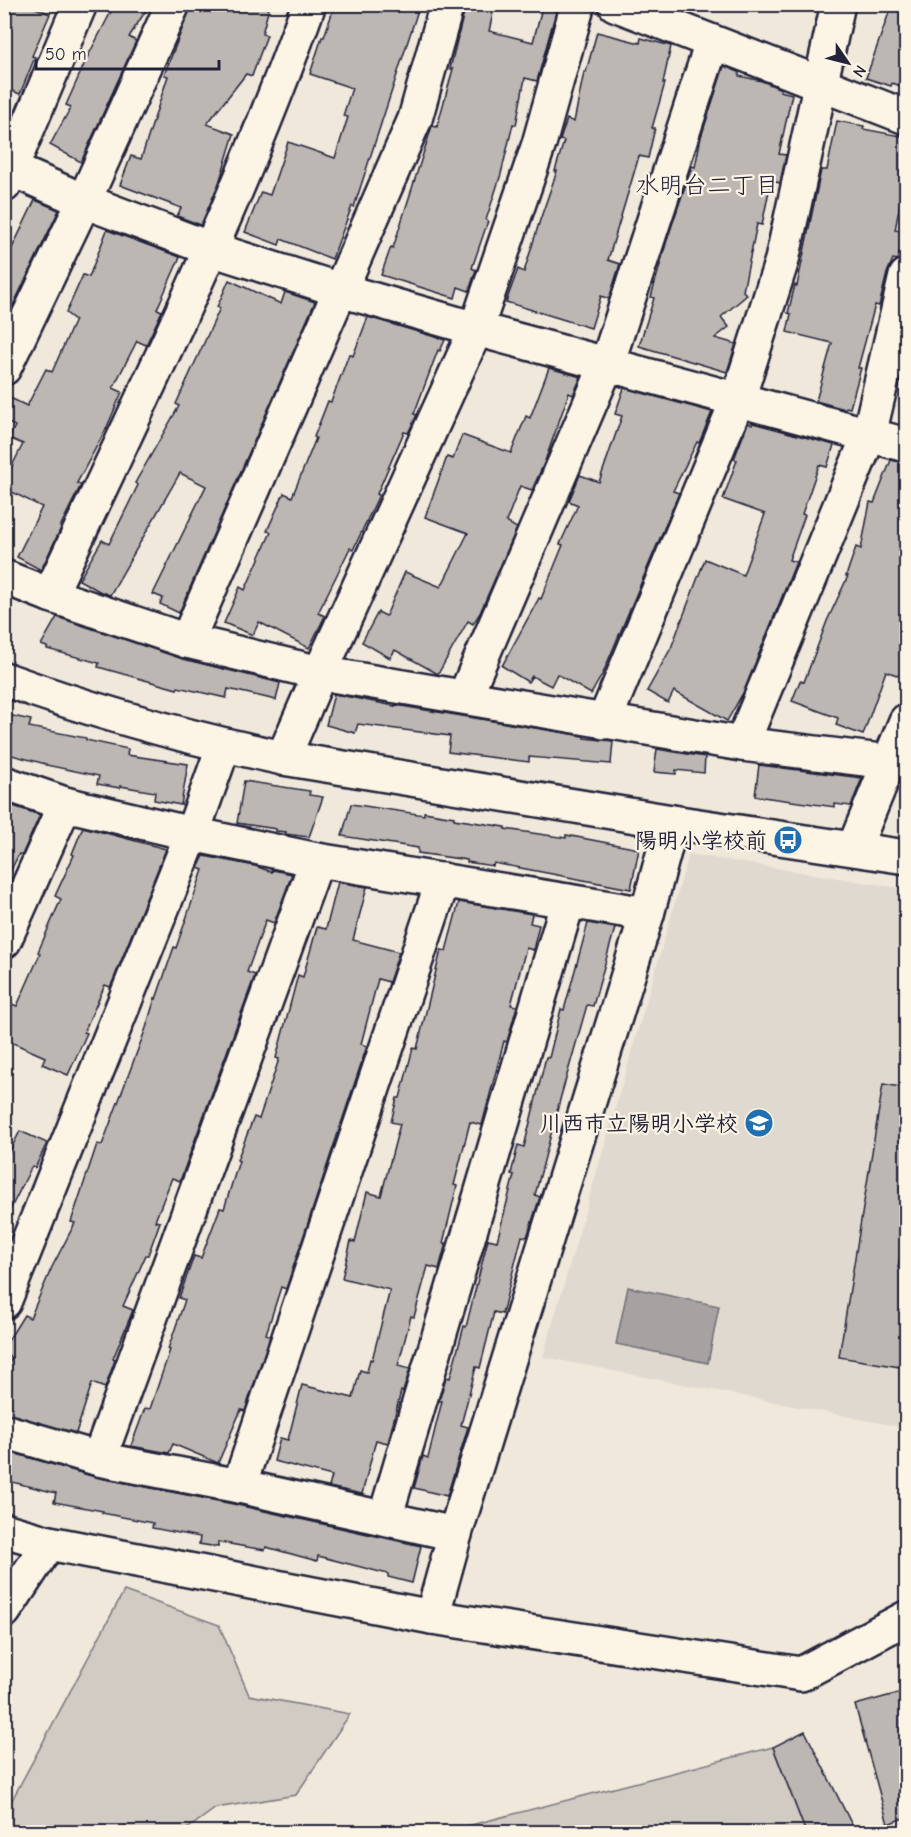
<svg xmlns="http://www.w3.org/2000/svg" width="911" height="1837" viewBox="0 0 911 1837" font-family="'Comic Neue','Klee One',sans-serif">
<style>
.built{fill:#e0d9cf}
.green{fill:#d1cbc3;stroke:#7a767f;stroke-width:1.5}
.water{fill:#a6a2a2;stroke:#716f79;stroke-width:1.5}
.building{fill:#bcb7b3;stroke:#22223b;stroke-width:1.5}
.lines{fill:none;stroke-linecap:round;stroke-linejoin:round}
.minor-casing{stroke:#22223b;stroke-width:38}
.minor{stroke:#fcf5e5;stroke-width:33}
.labels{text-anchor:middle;stroke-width:4.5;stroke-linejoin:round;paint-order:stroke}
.poi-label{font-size:22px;font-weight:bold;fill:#22223b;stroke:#fcf5e5;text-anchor:end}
.neighbourhood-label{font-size:24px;fill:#22223b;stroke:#fcf5e5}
</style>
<rect width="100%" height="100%" fill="#efe8db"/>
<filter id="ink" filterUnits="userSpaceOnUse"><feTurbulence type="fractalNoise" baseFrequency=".0167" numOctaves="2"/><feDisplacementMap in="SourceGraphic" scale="12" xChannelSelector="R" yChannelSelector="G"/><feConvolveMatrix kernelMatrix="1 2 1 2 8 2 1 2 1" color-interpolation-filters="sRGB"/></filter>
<g filter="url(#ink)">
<!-- built -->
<polygon class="built" points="689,854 906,889 906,1428 543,1357"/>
<!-- green -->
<g class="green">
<polygon points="124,1591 219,1625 249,1695 350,1714 296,1795 216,1808 183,1832 5,1832 5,1813"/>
<polygon points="773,1747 806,1832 444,1832"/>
</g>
<!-- water -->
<polygon class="water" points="628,1287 719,1306 708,1363 616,1344"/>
<!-- building -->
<g class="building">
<polygon points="8,4 26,4 50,14 32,56 35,57 20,94 4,88 4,54 11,36 4,34 4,12"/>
<polygon points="115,4 150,4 129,37 136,41 81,162 50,145 71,107 66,105 87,58"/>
<polygon points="192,4 270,4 262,34 267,35 252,76 246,74 207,124 234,134 219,183 201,225 177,216 181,208 120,185 131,156 141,159 168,76 164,75"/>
<polygon points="335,4 420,4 354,207 352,206 332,259 281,239 279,245 245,232 261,192 270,195 288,142 335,158 348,117 343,116 352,88 310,74 322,37 324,37"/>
<polygon points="466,4 495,4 489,31 533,42 543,4 558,4 537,81 525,78 516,125 513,124 501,174 486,220 488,221 472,268 476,270 469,291 458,287 455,298 381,275 391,247 393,248 431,129 432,126 437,127 453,69 450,69"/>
<polygon points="892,4 906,4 906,88 892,83 891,86 866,78"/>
<polygon points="597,32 640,43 641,38 671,46 663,83 665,83 652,128 655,128 648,158 639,156 608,260 620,264 609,299 601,296 591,328 506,302 518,269 524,272 540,220 557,171 555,171 564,141 560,140 567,119 574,122 584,72 586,72"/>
<polygon points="724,66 739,72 739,76 762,81 781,89 780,91 792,94 779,154 786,155 780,183 771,181 762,225 757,224 743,291 747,295 721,317 729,327 715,338 736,344 727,372 639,346 654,298 651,297 667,240 692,166 695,167 701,137"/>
<polygon points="837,121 864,126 863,129 906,137 906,172 895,230 903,231 898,260 893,259 887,273 879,306 875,305 858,368 861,368 850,408 846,407 845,409 816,401 832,343 787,332 791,314 788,313 795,285 797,286 821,170 827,170"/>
<polygon points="35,200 59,210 4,324 4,265"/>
<polygon points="107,230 180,257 157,309 162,311 146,345 137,341 113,388 122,392 107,427 77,483 81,485 60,527 61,528 41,570 17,557 42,507 4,488 4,482 23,444 9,438 15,426 4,421 4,395 27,406 46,369 52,372 75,320 66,313 83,275 89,277"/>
<polygon points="229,280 281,304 285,292 315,302 179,613 160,604 163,598 153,594 206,486 180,473 110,595 101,592 79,580 102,540 109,544 138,485 135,483 179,406 176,404 220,308 217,307"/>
<polygon points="368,317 445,340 440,351 438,350 414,414 417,415 408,433 404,432 377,494 379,495 353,550 350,548 318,613 325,616 309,648 259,622 253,635 224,623 240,587 245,590 271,532 267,531 284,493 292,497 316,438 314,437 328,401 331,402 349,354 353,356"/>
<polygon points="549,368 581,377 573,395 569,393 545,461 532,490 520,486 506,522 517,528 480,613 473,624 468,621 438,674 395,650 390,658 362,642 378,612 386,616 405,572 441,587 468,533 425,517 447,457 453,459 462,435 511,453 526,416 530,418"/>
<polygon points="624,388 712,412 699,443 697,442 673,491 679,493 603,673 591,694 557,674 551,686 532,676 528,682 502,666 539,598 541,599 563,545 560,544 578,505 569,501 580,475 599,482 622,416 615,414"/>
<polygon points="748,423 752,425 753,423 834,445 827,467 819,465 802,514 805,515 789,560 796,562 744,691 727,721 674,691 668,703 647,691 671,648 705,559 743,575 765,514 723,499 737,460 734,459"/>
<polygon points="891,460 906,463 906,666 902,677 886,671 863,735 836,725 838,718 792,701 800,681 804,682 827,621 848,576 846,576 856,547 861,549 870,502 874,503"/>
<polygon points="57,617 183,659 280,683 276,700 228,689 226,698 178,687 177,689 98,667 99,663 47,649 47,647 41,645"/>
<polygon points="334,694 395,706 395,705 584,736 584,738 613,741 611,764 529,757 529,762 448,752 450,736 358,724 355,733 326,725"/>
<polygon points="4,714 31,720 29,727 86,738 86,740 128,749 127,755 188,764 181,805 154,800 155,792 120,786 120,788 97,784 99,776 46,765 46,764 4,753"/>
<polygon points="657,749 705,757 704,773 676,770 676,774 654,772"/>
<polygon points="759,765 862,778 851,806 835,804 835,807 755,796"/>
<polygon points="244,781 310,791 309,795 323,797 309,837 285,834 286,832 276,831 276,829 237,823"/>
<polygon points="351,804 424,815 424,812 454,817 454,819 505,827 505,829 566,838 566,835 639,849 631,889 494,863 493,866 467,862 467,860 418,853 418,848 342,836"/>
<polygon points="10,805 40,815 22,855 19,854 4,884 4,817"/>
<polygon points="83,827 166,849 113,981 110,987 105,985 84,1032 87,1033 68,1075 42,1064 45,1057 4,1039 4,1001 17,1006 40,954 38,952 61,899 55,896 74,855 72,854"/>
<polygon points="204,856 255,866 272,872 273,870 292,874 274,923 266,920 247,972 255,975 180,1181 172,1178 155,1221 160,1222 148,1255 146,1255 123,1306 133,1310 113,1359 115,1360 105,1388 92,1383 76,1433 4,1413 4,1371 12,1358 4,1354 4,1347 24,1315 30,1318 52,1267 75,1223 71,1222 97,1144 102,1145 146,1028 155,998 156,999 174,947 176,948 203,870 198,868"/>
<polygon points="338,882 367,887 353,940 399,952 389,982 378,979 361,1044 367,1046 286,1289 281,1287 266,1334 270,1336 245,1411 241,1410 218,1463 173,1444 169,1453 131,1446 145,1408 150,1409 170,1350 168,1349 185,1300 179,1298 194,1256 201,1258 220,1208 224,1209 239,1161 237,1160 254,1117 259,1119 279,1059 276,1058 298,975 303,977 317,927 326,929"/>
<polygon points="459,902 532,914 530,923 539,925 533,950 526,948 511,1005 517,1006 507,1042 504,1041 482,1125 470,1122 454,1185 457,1186 443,1243 446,1243 439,1269 428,1266 414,1317 411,1316 398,1366 410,1369 403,1392 401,1391 388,1443 376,1440 362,1494 329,1487 332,1476 274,1461 280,1438 288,1440 302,1385 353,1398 360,1370 367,1372 370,1359 372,1360 390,1290 342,1278 351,1241 355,1242 367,1192 381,1196 400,1124 391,1122 397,1098 400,1098 413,1048 417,1049 441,950 446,951"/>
<polygon points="588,923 615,928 593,1006 587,1005 561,1096 535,1195 540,1197 538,1203 527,1237 522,1236 502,1314 494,1312 480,1368 476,1367 461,1425 468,1427 447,1496 414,1488 423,1456 428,1458 442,1401 439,1401 446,1377 450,1378 464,1326 466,1327 488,1239 497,1241 514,1175 511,1174 518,1145 524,1147 546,1057 549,1058 561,1009 564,1010"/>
<polygon points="883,1084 906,1088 906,1218 898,1268 906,1269 906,1368 839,1357"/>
<polygon points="20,1131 47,1143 35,1168 32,1166 4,1222 4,1163"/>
<polygon points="10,1452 95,1477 233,1504 421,1546 412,1583 388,1577 388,1574 318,1556 317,1561 266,1547 265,1550 218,1542 218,1547 199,1544 200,1537 152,1528 153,1523 102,1513 103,1511 54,1502 56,1493 4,1480 4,1473"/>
<polygon points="906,1691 906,1817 888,1824 855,1705"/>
<polygon points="805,1731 856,1833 806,1833 773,1747"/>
</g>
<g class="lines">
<!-- minor casing -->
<g class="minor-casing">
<g id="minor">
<polyline points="615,4 906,117"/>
<polyline points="4,166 84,201 211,249 340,290 476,329 906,445"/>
<polyline points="4,185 80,4"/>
<polyline points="4,368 84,201 173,4"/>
<polyline points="4,577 50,595 187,641 320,673 742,744 906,764"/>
<path d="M50,595C141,400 237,207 309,4"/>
<polyline points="187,641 415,119 447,4"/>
<path d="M4,679C95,712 189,738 283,758L672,822L906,857"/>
<polyline points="465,696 607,364 712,43"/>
<polyline points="604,722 738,399 782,260 838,4"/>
<polyline points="742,744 869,435 906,276"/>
<polyline points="283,758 320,673 476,329 539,144 578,4"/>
<polyline points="4,783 65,804 192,834 317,860 647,914"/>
<polyline points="854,848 906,721"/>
<polyline points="4,941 65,804"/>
<polyline points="4,1302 192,834 224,745"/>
<polyline points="4,1431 99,1459 239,1486 455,1534"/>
<polyline points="99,1459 317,860"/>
<polyline points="239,1486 443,880"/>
<polyline points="385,1518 568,901"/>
<polyline points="4,1530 49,1543 432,1617 801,1674 906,1618"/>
<polyline points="4,1611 49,1543"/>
<polyline points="432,1617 455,1534 647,914 672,822"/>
</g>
</g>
<!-- minor -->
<use href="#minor" class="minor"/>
</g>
</g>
<!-- icons -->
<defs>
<g id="bus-disc" transform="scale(1.5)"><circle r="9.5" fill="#1f6fb2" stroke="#fcf5e5"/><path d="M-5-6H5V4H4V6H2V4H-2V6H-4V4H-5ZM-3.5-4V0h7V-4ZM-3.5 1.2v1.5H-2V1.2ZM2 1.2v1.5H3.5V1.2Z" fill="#fff"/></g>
<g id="school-disc" transform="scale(1.5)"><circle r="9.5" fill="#1f6fb2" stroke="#fcf5e5"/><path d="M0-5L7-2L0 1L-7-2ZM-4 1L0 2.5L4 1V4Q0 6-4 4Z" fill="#fff"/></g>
</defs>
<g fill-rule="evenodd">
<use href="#bus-disc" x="788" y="840"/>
<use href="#school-disc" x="759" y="1123"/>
</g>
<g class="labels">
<!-- poi labels -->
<g class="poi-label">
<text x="767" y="848">陽明小学校前</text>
<text x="738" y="1131">川西市立陽明小学校</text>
</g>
<!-- neighbourhood labels -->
<g class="neighbourhood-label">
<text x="707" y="193">水明台二丁目</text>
</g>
</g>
<!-- margin -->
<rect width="911" height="1837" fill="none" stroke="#fcf5e5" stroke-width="24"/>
<rect x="12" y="12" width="887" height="1813" fill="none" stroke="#22223b" stroke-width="2" filter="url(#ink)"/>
<!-- north arrow -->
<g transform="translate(848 63) rotate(125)" stroke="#fcf5e5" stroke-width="4.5" paint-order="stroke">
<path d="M0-4.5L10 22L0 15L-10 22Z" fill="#22223b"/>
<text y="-9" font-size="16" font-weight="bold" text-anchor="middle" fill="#22223b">N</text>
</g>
<!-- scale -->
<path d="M36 60v9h183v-9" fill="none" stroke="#22223b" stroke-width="3"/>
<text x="45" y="60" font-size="18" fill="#22223b" stroke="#fcf5e5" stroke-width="4.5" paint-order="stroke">50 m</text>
</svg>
